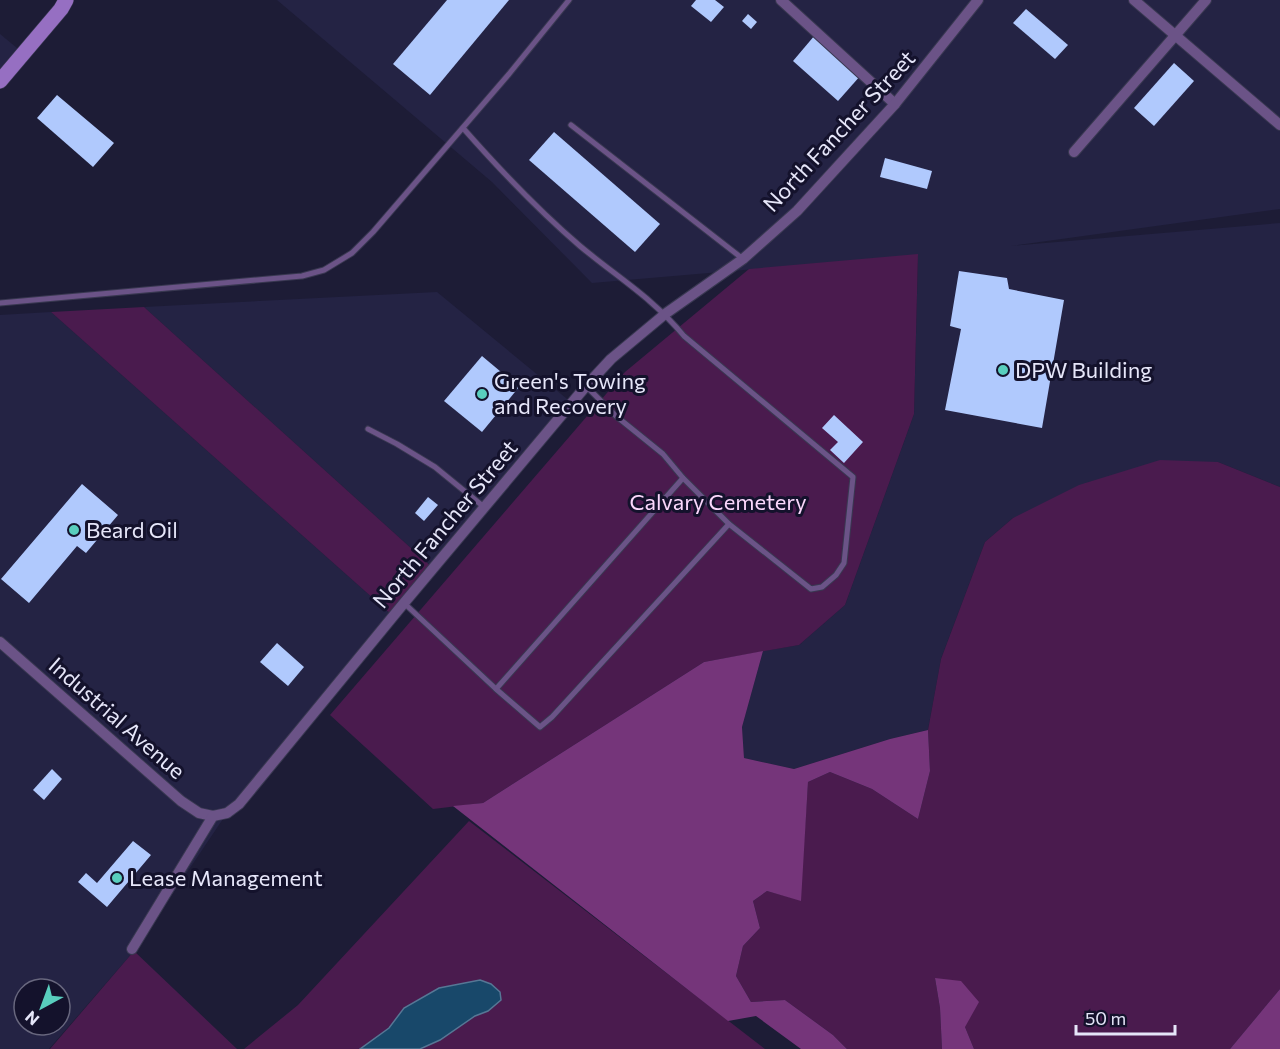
<svg xmlns="http://www.w3.org/2000/svg" width="1280" height="1049" viewBox="0 0 1280 1049" font-family="Commissioner,sans-serif">
<style>
.built{fill:#242344;fill-rule:evenodd}
.green{fill:#4a1b4e}
.forest{fill:#75357a}
.water{fill:#18486a;stroke:#567795;stroke-width:1.5}
.building{fill:#b0c9fd}
.lines{fill:none;stroke-linecap:round;stroke-linejoin:round}
.lane-casing{stroke:#393851;stroke-width:7}
.street-casing{stroke:#393851;stroke-width:12}
.secondary-casing{stroke:#393851;stroke-width:16}
.lane{stroke:#6b5387;stroke-width:5}
.street{stroke:#6b5387;stroke-width:10}
.secondary{stroke:#966fc2;stroke-width:15}
.poi-dot{fill:#59cebe;stroke:#14122c;stroke-width:2}
.labels{text-anchor:middle;stroke-width:6;stroke-linejoin:round;paint-order:stroke}
.street-label{font-size:22px;fill:#e6e6f9;stroke:#14122c}
.poi-label{font-size:22px;fill:#e6e6f9;stroke:#14122c;text-anchor:start}
.park-label{font-size:22px;fill:#fbd7fc;stroke:#14122c}
</style>
<rect width="100%" height="100%" fill="#1d1c36"/>
<!-- built -->
<g class="built">
<polygon points="277,0 1280,0 1280,209 1010,246 1280,223 1280,487 1218,462 1013,518 985,542 941,659 928,730 890,739 794,769 744,758 742,727 763,651 799,645 845,605 914,414 918,255 592,283 492,182"/>
<polygon points="0,34 23,53 0,79"/>
<polygon points="437,292 572,403 433,568 144,307"/>
<path d="M51,312L393,616L227,813L134,951L49,1049H0V315ZM24,989H60V1025H24Z"/>
</g>
<!-- green -->
<g class="green">
<polygon points="918,254 914,414 845,605 799,645 704,662 483,803 433,809 330,715 625,372 749,269"/>
<polygon points="144,307 433,568 393,616 51,312"/>
<polygon points="1160,460 1218,462 1280,487 1280,989 1230,1049 974,1049 965,1027 935,978 940,1008 942,1049 847,1049 833,1035 785,1000 751,1002 736,976 743,946 760,928 753,901 767,891 800,900 808,782 830,772 872,789 918,819 930,771 928,730 941,659 985,542 1013,518 1079,485"/>
<polygon points="469,821 765,1049 244,1049 298,1005"/>
<polygon points="134,951 237,1049 50,1049"/>
</g>
<!-- forest -->
<g class="forest">
<polygon points="763,651 742,727 744,758 794,769 890,739 928,730 930,771 918,819 872,789 830,772 808,782 801,901 767,891 753,901 760,928 743,946 736,976 751,1002 785,1000 833,1035 847,1049 801,1049 756,1016 728,1021 453,806 483,803 704,662"/>
<polygon points="935,978 961,981 979,1002 965,1027 974,1049 942,1049 940,1008"/>
<polygon points="1280,989 1280,1049 1230,1049"/>
</g>
<!-- water -->
<polygon class="water" points="480,980 491,984 500,992 501,1000 488,1011 475,1016 440,1040 420,1049 360,1049 389,1028 404,1008 439,988"/>
<!-- building -->
<g class="building">
<polygon points="447,0 509,0 430,95 393,64"/>
<polygon points="696,0 715,0 724,7 711,22 691,6"/>
<polygon points="1026,9 1068,45 1055,59 1013,23"/>
<polygon points="748,14 757,22 751,29 742,21"/>
<polygon points="815,35 861,75 838,101 793,61"/>
<polygon points="1174,63 1194,81 1154,126 1134,108"/>
<polygon points="57,95 114,143 93,167 37,118"/>
<polygon points="554,132 660,224 635,252 529,160"/>
<polygon points="885,158 932,171 927,189 880,177"/>
<polygon points="959,271 1007,278 1009,289 1064,300 1042,428 945,410 961,329 950,326"/>
<polygon points="482,356 519,387 482,432 444,401"/>
<polygon points="834,415 863,442 844,463 830,450 838,442 822,428"/>
<polygon points="82,484 118,515 86,553 77,546 29,603 1,579"/>
<polygon points="428,497 438,505 424,521 415,513"/>
<polygon points="277,643 304,667 288,686 260,662"/>
<polygon points="52,769 62,779 44,800 33,790"/>
<polygon points="133,841 151,855 107,907 78,882 86,873 97,883"/>
</g>
<g class="lines">
<!-- lane casing -->
<g class="lane-casing">
<g id="lane">
<polyline points="571,125 743,259"/>
<path d="M463,128C500,170 538,210 580,246C617,277 653,298 684,336L853,477L844,563L836,575L822,587L811,589L729,524L683,478L663,454L616,416L586,386"/>
<polyline points="0,303 302,276 324,270 352,253 373,232 509,74 569,0"/>
<polyline points="368,429 397,444 435,467 484,507"/>
<polyline points="404,603 496,689 540,727 552,717 729,524"/>
<polyline points="496,689 683,478"/>
</g>
</g>
<!-- street casing -->
<g class="street-casing">
<g id="street">
<polyline points="781,0 895,104"/>
<polyline points="1134,0 1280,125"/>
<polyline points="1074,152 1206,0"/>
<polyline points="0,642 181,801 199,813 213,816"/>
<polyline points="132,949 213,816 227,813 239,804 404,603 586,386 611,359 665,314 743,259 797,211 895,104 978,0"/>
</g>
</g>
<!-- secondary casing -->
<g class="secondary-casing">
<polyline id="secondary" points="0,81 61,9 66,0"/>
</g>
<!-- lane -->
<use href="#lane" class="lane"/>
<!-- street -->
<use href="#street" class="street"/>
<!-- secondary -->
<use href="#secondary" class="secondary"/>
</g>
<!-- markers -->
<g class="poi-dot">
<circle cx="1003" cy="370" r="6"/>
<circle cx="482" cy="394" r="6"/>
<circle cx="74" cy="530" r="6"/>
<circle cx="117" cy="878" r="6"/>
</g>
<g class="labels">
<!-- street labels -->
<g class="street-label">
<text transform="translate(839 131) rotate(-47)" y="8">North Fancher Street</text>
<text transform="translate(445 524) rotate(-50)" y="8">North Fancher Street</text>
<text transform="translate(117 718) rotate(41)" y="8">Industrial Avenue</text>
</g>
<!-- poi labels -->
<g class="poi-label">
<text x="1015" y="378">DPW Building</text>
<text x="494" y="389">Green's Towing<tspan x="494" dy="25">and Recovery</tspan></text>
<text x="86" y="538">Beard Oil</text>
<text x="129" y="886">Lease Management</text>
</g>
<!-- park labels -->
<g class="park-label">
<text x="718" y="510">Calvary Cemetery</text>
</g>
</g>
<!-- north arrow -->
<g transform="translate(42 1007) rotate(221)"><circle r="28" fill="#14122c" stroke="#68677e" stroke-width="1.5"/>
<path d="M0-4.5L10 22L0 15L-10 22Z" fill="#59cebe"/>
<text y="-9" font-size="16" font-weight="bold" text-anchor="middle" fill="#e6e6f9">N</text>
</g>
<!-- scale -->
<path d="M1076 1025v9h99v-9" fill="none" stroke="#e6e6f9" stroke-width="3"/>
<text x="1085" y="1025" font-size="18" fill="#e6e6f9" stroke="#14122c" stroke-width="4.5" paint-order="stroke">50 m</text>
</svg>
